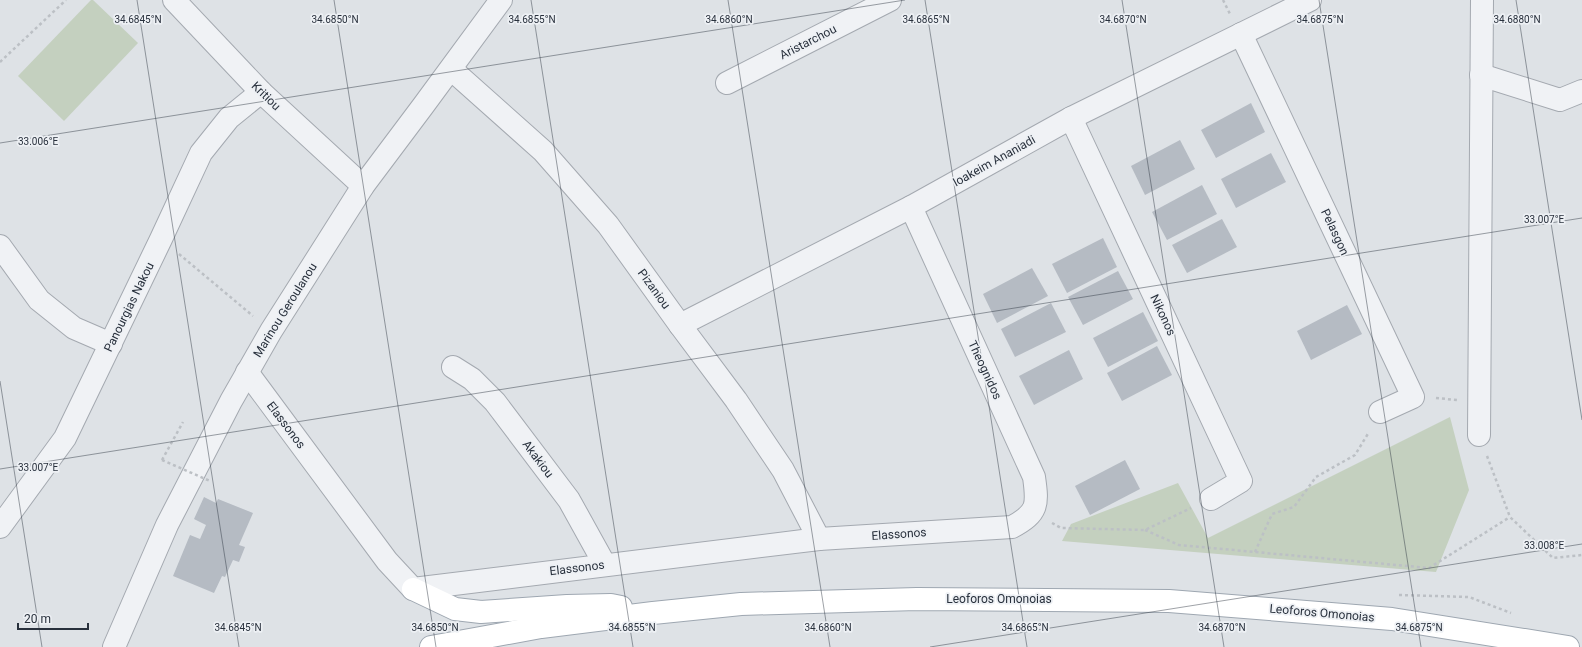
<svg xmlns="http://www.w3.org/2000/svg" width="1582" height="647" viewBox="0 0 1582 647" font-family="Roboto,sans-serif">
<style>
.green{fill:#c4d0bf}
.building{fill:#b5bbc3}
.lines{fill:none;stroke-linecap:round;stroke-linejoin:round}
.minor-casing{stroke:#a4a9b0;stroke-width:24}
.major-casing{stroke:#9ea7b1;stroke-width:24}
.path{stroke:#bcc0c5;stroke-width:2.5;stroke-dasharray:3 3;stroke-linecap:butt}
.minor{stroke:#f0f2f5;stroke-width:22}
.major{stroke:#fff;stroke-width:22}
.path-bridge{stroke:#bcc0c5;stroke-width:2.5;stroke-dasharray:3 3;stroke-linecap:butt}
.ticks{fill:none;stroke:#28303c;stroke-width:1;stroke-opacity:0.45}
.labels{text-anchor:middle;stroke-width:3.5;stroke-linejoin:round;paint-order:stroke}
.street-label{font-size:12px;fill:#28303c;stroke:#edf0f4}
.ticks-label{font-size:10px;text-anchor:middle;fill:#28303c;stroke:#edf0f4;stroke-width:3.5;stroke-linejoin:round;paint-order:stroke}
</style>
<rect width="100%" height="100%" fill="#dee2e6"/>
<!-- green -->
<g class="green">
<polygon points="91,0 93,0 138,43 64,121 18,76"/>
<polygon points="1450,417 1469,490 1436,572 1062,541 1071,524 1178,483 1208,538"/>
</g>
<!-- building -->
<g class="building">
<polygon points="1251,103 1265,132 1216,158 1201,130"/>
<polygon points="1180,140 1195,169 1145,195 1131,166"/>
<polygon points="1271,153 1286,182 1236,208 1221,179"/>
<polygon points="1202,185 1217,214 1167,240 1152,212"/>
<polygon points="1222,219 1237,247 1187,273 1172,245"/>
<polygon points="1103,238 1117,267 1067,293 1052,264"/>
<polygon points="1032,268 1048,296 997,323 983,294"/>
<polygon points="1118,271 1133,299 1083,325 1068,297"/>
<polygon points="1051,303 1066,332 1015,357 1001,329"/>
<polygon points="1347,305 1362,334 1311,360 1297,331"/>
<polygon points="1143,312 1158,341 1108,367 1093,338"/>
<polygon points="1157,346 1172,375 1122,401 1107,373"/>
<polygon points="1069,350 1083,379 1034,405 1019,376"/>
<polygon points="1125,460 1140,489 1090,515 1075,486"/>
<polygon points="204,497 216,503 218,499 253,513 239,545 245,547 239,562 233,560 225,577 222,576 214,593 173,576 190,535 200,539 206,525 194,519"/>
</g>
<g class="lines">
<!-- minor casing -->
<g class="minor-casing">
<g id="minor">
<polyline points="174,0 261,92 363,186"/>
<polyline points="1241,34 1413,397 1380,412"/>
<polyline points="451,69 543,151 608,225 680,325 736,400 783,470 819,539"/>
<polyline points="1481,75 1560,100 1582,91"/>
<polyline points="727,83 890,0"/>
<polyline points="1071,118 1241,481 1211,499"/>
<polyline points="0,246 39,300 74,328 111,344"/>
<polyline points="680,325 911,207 1071,118 1310,0"/>
<polyline points="453,367 472,379 495,402 569,500 605,565"/>
<path d="M247,372L387,561L413,589L819,539L1012,527C1038,513 1038,505 1034,477L911,207"/>
<polyline points="1479,435 1482,0"/>
<polyline points="0,527 65,438 161,239 201,153 229,118 261,92"/>
<polyline points="114,647 167,525 231,401 271,331 363,186 423,106 501,0"/>
</g>
</g>
<!-- major casing -->
<g class="major-casing">
<g id="major">
<polyline points="413,589 455,609 481,612 567,606 611,605 621,607"/>
<polyline points="431,647 541,627 653,613 741,604 917,599 1169,601 1392,619 1568,647"/>
</g>
</g>
<!-- path -->
<g class="path">
<polyline points="1223,0 1230,14"/>
<polyline points="0,62 66,0"/>
<polyline points="179,254 253,316"/>
<polyline points="1436,398 1457,400"/>
<polyline points="1487,456 1510,517 1553,558 1582,555"/>
<polyline points="162,460 183,422"/>
<polyline points="1052,523 1061,528 1145,530 1191,508"/>
<polyline points="1145,530 1179,545 1429,568 1510,517"/>
<polyline points="1255,552 1272,514 1294,507 1316,477 1355,455 1369,432"/>
<polyline points="1399,595 1469,597 1511,613"/>
</g>
<!-- minor -->
<use href="#minor" class="minor"/>
<!-- major -->
<use href="#major" class="major"/>
<!-- path-bridge -->
<polyline class="path-bridge" points="162,460 210,481"/>
</g>
<!-- ticks -->
<path class="ticks" d="M137,0L239,647M334,0L436,647M531,0L633,647M728,0L830,647M925,0L1027,647M1122,0L1224,647M1319,0L1421,647M1516,0L1582,420M0,143L905,0M0,381L42,647M0,469L1582,218M930,647L1582,544"/>
<g class="labels">
<!-- street labels -->
<g class="street-label">
<text transform="translate(808 42) rotate(-27)" y="4">Aristarchou</text>
<text transform="translate(266 96) rotate(44)" y="4">Kritiou</text>
<text transform="translate(994 161) rotate(-29)" y="4">Ioakeim Ananiadi</text>
<text transform="translate(1335 232) rotate(65)" y="4">Pelasgon</text>
<text transform="translate(654 289) rotate(54)" y="4">Pizaniou</text>
<text transform="translate(129 307) rotate(-64)" y="4">Panourgias Nakou</text>
<text transform="translate(285 310) rotate(-58)" y="4">Marinou Geroulanou</text>
<text transform="translate(1163 315) rotate(65)" y="4">Nikonos</text>
<text transform="translate(985 370) rotate(65)" y="4">Theognidos</text>
<text transform="translate(286 425) rotate(53)" y="4">Elassonos</text>
<text transform="translate(538 459) rotate(53)" y="4">Akakiou</text>
<text transform="translate(899 534) rotate(-4)" y="4">Elassonos</text>
<text transform="translate(577 568) rotate(-7)" y="4">Elassonos</text>
<text x="999" y="603">Leoforos Omonoias</text>
<text transform="translate(1322 613) rotate(5)" y="4">Leoforos Omonoias</text>
</g>
</g>
<g class="ticks-label">
<text x="138" y="23">34.6845°N</text>
<text x="335" y="23">34.6850°N</text>
<text x="532" y="23">34.6855°N</text>
<text x="729" y="23">34.6860°N</text>
<text x="926" y="23">34.6865°N</text>
<text x="1123" y="23">34.6870°N</text>
<text x="1320" y="23">34.6875°N</text>
<text x="1517" y="23">34.6880°N</text>
<text x="38" y="145">33.006°E</text>
<text x="1544" y="223">33.007°E</text>
<text x="38" y="471">33.007°E</text>
<text x="1544" y="549">33.008°E</text>
<text x="238" y="631">34.6845°N</text>
<text x="435" y="631">34.6850°N</text>
<text x="632" y="631">34.6855°N</text>
<text x="828" y="631">34.6860°N</text>
<text x="1025" y="631">34.6865°N</text>
<text x="1222" y="631">34.6870°N</text>
<text x="1419" y="631">34.6875°N</text>
</g>
<!-- scale -->
<path d="M18 623v6h70v-6" fill="none" stroke="#28303c" stroke-width="2"/>
<text x="24" y="623" font-size="12" fill="#28303c" stroke="#edf0f4" stroke-width="3" paint-order="stroke">20 m</text>
</svg>
